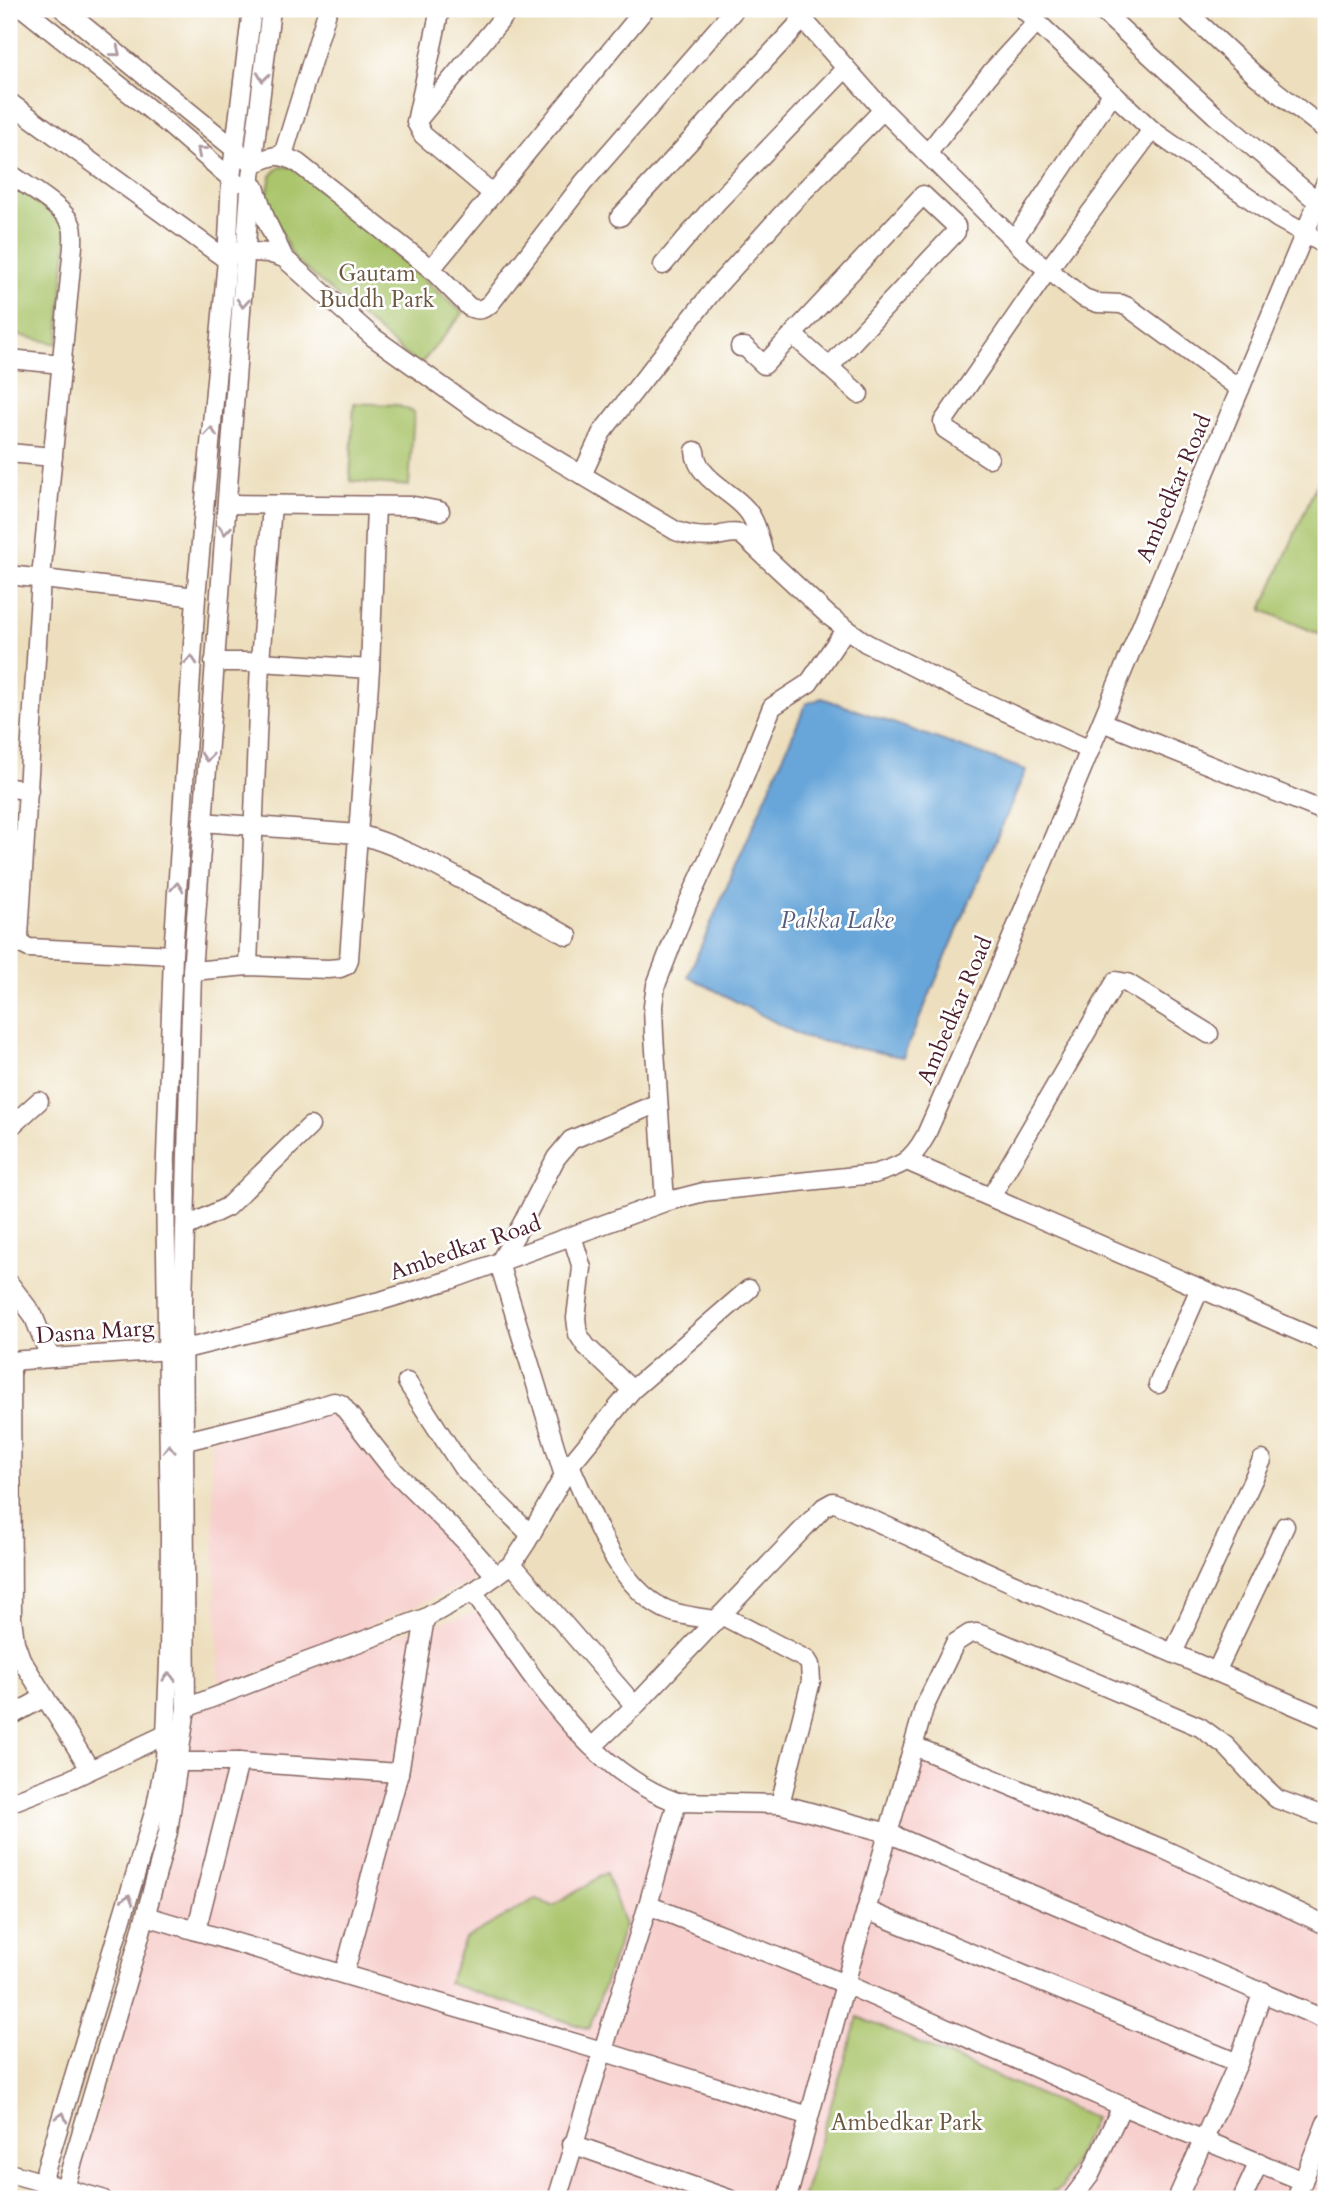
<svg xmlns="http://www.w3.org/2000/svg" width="1335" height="2208" viewBox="0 0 1335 2208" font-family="Cardo,serif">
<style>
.built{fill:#f7d0ce}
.green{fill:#aac56c;stroke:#7a724c;stroke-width:2}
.water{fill:#67a6d9;stroke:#586282;stroke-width:2}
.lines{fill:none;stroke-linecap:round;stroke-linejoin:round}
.minor-casing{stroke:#83625e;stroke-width:21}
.minor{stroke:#fff;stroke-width:18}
.oneway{stroke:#ae9aa0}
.labels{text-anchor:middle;stroke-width:5;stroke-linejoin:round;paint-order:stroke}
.park-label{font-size:23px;fill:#6c5942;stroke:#fff}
.street-label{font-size:23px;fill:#4a1f2b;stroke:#fff}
.water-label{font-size:24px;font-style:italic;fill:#575c79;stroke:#fff}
</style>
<rect width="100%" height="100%" fill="#fff"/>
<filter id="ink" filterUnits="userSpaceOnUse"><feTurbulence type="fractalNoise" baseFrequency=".0143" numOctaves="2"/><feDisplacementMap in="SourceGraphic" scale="14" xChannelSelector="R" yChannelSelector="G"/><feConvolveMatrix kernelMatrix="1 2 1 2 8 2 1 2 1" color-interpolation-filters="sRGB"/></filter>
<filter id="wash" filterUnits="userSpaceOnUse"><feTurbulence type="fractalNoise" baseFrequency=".00686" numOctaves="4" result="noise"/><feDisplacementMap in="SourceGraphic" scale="28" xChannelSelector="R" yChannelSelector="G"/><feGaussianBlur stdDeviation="1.57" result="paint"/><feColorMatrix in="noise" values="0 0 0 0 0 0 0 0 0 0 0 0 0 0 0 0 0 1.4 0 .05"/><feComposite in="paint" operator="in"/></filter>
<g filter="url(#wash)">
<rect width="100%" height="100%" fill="#eddfbd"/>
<!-- built -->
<g class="built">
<polygon points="339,1410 487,1575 219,1690 211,1439"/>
<polygon points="489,1609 589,1732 650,1793 693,1818 734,1812 774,1812 897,1844 930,1746 1326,1923 1326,2199 123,2199 76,2185 169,1868 196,1710 411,1630"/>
</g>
<!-- green -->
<g class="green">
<polygon points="279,167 293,167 463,313 419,366 294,259 266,200 271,176"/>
<polygon points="9,181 68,226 58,344 9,333"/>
<polygon points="354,403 396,405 414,412 409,486 350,481"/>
<polygon points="1326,462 1326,637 1262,610"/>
<polygon points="606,1873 625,1925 589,2029 448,1983 465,1939 535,1899 553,1906"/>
<polygon points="858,2017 1094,2118 1062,2187 1042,2199 802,2199"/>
</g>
<!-- water -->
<polygon class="water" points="822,698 1026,770 903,1057 805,1038 688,976 806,704"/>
</g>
<g filter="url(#ink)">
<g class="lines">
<!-- minor casing -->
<g class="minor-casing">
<g id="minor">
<polyline points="24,9 168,124 236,183"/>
<path d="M63,9L253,164C273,155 278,152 298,163L431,269L469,307C478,311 482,310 490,304L584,182L735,9"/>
<polyline points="440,9 416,122 423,135 493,194"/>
<polyline points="794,9 883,110 1028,254 1084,298 1098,303 1121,304 1128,307 1240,389"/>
<polyline points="1023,9 1152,130 1277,218 1326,245"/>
<polyline points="1100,9 1215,115 1318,202"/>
<polyline points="1184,9 1255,75 1326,130"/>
<polyline points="9,102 227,260"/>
<polyline points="416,122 510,9"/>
<polyline points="927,154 993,70 1037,22"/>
<polyline points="283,155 328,9"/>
<path d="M9,173C25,185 64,207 71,224C74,230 73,239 73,246L41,578L19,936L21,944L29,948L173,955"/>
<polyline points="255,187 266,220 284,258"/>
<polyline points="620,217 803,19"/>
<polyline points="1014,240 1112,94"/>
<path d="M238,251L268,253L284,258L373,337L488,419L676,531C689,536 703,538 717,536C726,534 732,532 741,534L829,616L866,643L971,696L1090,750"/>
<polyline points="663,265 717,202 846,68"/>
<polyline points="431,269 645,9"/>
<polyline points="740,347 745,347 764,365 923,195 956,226 956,232 829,367 793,335"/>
<polyline points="9,359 62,364"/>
<polyline points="829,367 859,394"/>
<path d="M695,451C697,479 730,490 746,509C756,520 759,537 763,551"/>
<polyline points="9,453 53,457"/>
<polyline points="989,458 945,429 943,422 1047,271 1152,130"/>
<polyline points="582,475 602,432 716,287 795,200 883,110"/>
<polyline points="228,504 414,506 440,511"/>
<polyline points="9,575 196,597"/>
<polyline points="370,669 376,506"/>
<polyline points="1102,722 1326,812"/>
<polyline points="9,788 29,790"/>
<path d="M202,822L358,834C395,844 429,862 462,880C498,898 533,916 568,936"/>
<polyline points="248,966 260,662 272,505"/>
<polyline points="192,971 248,966 328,969 340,968 347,965 349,959 370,669 260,662 214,662"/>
<polyline points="9,1128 39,1101"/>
<polyline points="907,1161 1326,1343"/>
<polyline points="991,1197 1116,981 1127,983 1209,1034"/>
<polyline points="665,1202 654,1035 653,1006 656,985 687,905 734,802 772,707 809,683 845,630"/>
<polyline points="186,1227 227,1207 310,1126"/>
<polyline points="572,1236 582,1268 576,1318 578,1334 586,1346 632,1390"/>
<polyline points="9,1283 33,1315 50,1357"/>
<path d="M9,1361L185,1349L380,1301L450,1280L665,1202L704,1192L874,1174C901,1166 911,1162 925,1137L998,971L1326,182"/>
<polyline points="11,1361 12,1618 15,1642 21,1659 90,1769"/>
<polyline points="407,1382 462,1467 531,1535"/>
<polyline points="1158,1384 1200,1288"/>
<polyline points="186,1441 287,1416 334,1402 341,1404 393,1470 465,1541 496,1576"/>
<path d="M570,1465C591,1510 615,1584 663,1608C678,1616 698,1617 715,1620"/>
<polyline points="564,1476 499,1263 522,1224 556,1158 571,1140 658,1103"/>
<polyline points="512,1564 635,1706"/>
<path d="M473,1592C528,1668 585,1770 677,1802"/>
<polyline points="721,1615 824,1507 833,1502 1063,1606 1326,1719"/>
<polyline points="1173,1653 1262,1460"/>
<polyline points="1216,1672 1285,1526"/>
<polyline points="186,1708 292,1667 425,1618 476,1590 512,1564 526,1543 570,1465 632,1390 749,1289"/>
<polyline points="9,1717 45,1697"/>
<polyline points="593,1746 635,1706 721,1615 807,1660 810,1665 811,1681 780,1804"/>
<polyline points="914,1746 1163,1849 1326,1925"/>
<polyline points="179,1762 239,1762 399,1773"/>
<polyline points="9,1803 71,1779 167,1734"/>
<polyline points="648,1905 845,1984 1122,2106"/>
<polyline points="866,1910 1238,2063"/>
<polyline points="146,1916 602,2051 809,2116"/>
<polyline points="196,1931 239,1762"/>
<polyline points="344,1974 399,1773 425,1618"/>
<polyline points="572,2144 729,2199"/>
<polyline points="9,2173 102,2199"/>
<polyline points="42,2182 156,1806 165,1759 169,1663 170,1532 165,1184 173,955 196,597 227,260 231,178 252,9"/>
<polyline points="65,2188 138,1943 168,1832 186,1708 183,1303 192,971 251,177 271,9"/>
<polyline points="557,2199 648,1905 677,1802 780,1804 888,1833 1326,2020"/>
<polyline points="787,2199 845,1984 924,1708 955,1643 969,1634 977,1633 996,1640 1200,1727 1226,1746 1261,1784 1277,1799 1326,1817"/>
<polyline points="1072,2199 1090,2175 1122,2106 1303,2181 1326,2123"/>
<polyline points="1177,2199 1238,2063 1263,1991"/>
<polyline points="1242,2199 1259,2162"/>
<polyline points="1296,2199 1303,2181"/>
</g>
</g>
<!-- minor -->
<use href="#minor" class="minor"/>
</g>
<!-- one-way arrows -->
<defs><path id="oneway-chevron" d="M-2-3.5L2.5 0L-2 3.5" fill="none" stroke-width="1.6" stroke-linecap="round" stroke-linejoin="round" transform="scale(1.75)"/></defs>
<g class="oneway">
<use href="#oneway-chevron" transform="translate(116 52) rotate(39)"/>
<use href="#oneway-chevron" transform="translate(263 77) rotate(97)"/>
<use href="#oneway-chevron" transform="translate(201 151) rotate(-139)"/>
<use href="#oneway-chevron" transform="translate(243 303) rotate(94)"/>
<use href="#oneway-chevron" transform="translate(211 432) rotate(-85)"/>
<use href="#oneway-chevron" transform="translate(225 530) rotate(95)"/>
<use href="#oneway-chevron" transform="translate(191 660) rotate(-86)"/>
<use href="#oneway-chevron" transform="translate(207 757) rotate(94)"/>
<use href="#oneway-chevron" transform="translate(177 887) rotate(-86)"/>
<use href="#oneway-chevron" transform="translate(169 1449) rotate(-91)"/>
<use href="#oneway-chevron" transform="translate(169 1677) rotate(-89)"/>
<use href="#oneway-chevron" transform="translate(128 1899) rotate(-73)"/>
<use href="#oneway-chevron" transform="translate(62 2117) rotate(-73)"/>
</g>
</g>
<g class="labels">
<!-- park labels -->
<g class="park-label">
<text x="377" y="281">Gautam<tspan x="377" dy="26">Buddh Park</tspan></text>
<text x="907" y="2130">Ambedkar Park</text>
</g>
<!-- street labels -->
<g class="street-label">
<text transform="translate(1173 488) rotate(-67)" y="8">Ambedkar Road</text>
<text transform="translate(954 1010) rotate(-67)" y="8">Ambedkar Road</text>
<text transform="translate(465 1247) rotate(-19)" y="8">Ambedkar Road</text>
<text transform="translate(95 1331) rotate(-4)" y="8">Dasna Marg</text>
</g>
<!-- water labels -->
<g class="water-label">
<text x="837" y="928">Pakka Lake</text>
</g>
</g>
<!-- margin -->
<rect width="1335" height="2208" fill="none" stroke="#fff" stroke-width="35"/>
</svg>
